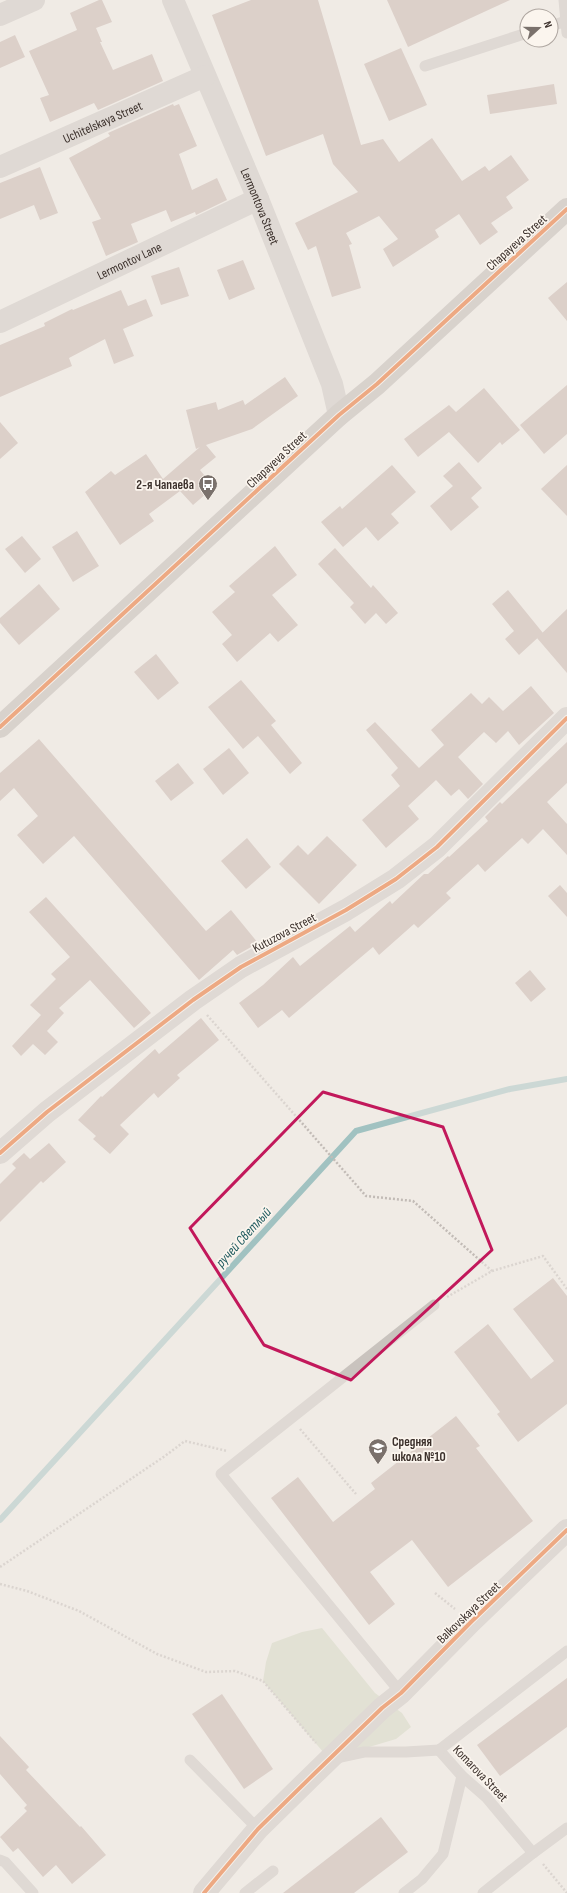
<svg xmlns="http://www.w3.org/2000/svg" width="567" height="1893" viewBox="0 0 567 1893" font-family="'Sofia Sans Condensed',sans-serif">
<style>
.green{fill:#d1d6bf}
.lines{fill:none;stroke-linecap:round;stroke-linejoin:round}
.stream{stroke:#a1c2c1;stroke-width:6}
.building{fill:#c3afa7}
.path{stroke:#c2bbb6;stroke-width:2.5;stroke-dasharray:2 2;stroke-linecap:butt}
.lane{stroke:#c9c3be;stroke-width:11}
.street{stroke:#c9c3be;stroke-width:22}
.secondary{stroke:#bab3ae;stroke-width:22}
.cycleway-casing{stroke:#fbf5ee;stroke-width:6}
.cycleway{stroke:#e8590c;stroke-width:4}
.marked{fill:none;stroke:#c2185b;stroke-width:3;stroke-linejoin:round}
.labels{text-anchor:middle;stroke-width:3.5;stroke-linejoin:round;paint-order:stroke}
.street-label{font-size:13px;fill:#3b302b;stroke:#fbf5ee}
.poi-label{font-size:13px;font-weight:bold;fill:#3b302b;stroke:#fbf5ee;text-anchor:end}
.water-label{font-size:14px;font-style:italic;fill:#1f5a5e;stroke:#fbf5ee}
</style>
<rect width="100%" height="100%" fill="#f0ebe5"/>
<!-- green -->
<polygon class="green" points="322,1628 375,1693 402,1713 411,1727 396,1739 329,1759 263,1681 266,1662 272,1643 302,1632"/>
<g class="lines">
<!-- stream -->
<polyline class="stream" points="0,1520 356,1131 510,1089 567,1079"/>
</g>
<!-- building -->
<g class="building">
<polygon points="99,0 102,0 112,22 96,28 102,42 100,42 113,70 152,54 163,81 98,110 94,103 50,122 40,98 49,95 29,51 77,30 70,13"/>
<polygon points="251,0 318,0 361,145 383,139 399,162 432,138 462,181 485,166 489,171 511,155 529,180 506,197 513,208 491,223 498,232 480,245 459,214 435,230 439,237 393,267 383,249 398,239 379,216 346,233 352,244 349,245 361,288 332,297 316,246 308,250 295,223 358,192 333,164 323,134 266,156 212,15"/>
<polygon points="387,0 510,0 408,47"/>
<polygon points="15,35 25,57 0,68 0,42"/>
<polygon points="401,48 427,105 389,121 364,64"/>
<polygon points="554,84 557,104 490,114 487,95"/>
<polygon points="173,104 174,106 179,104 197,146 179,154 192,190 217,178 227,200 196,215 195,212 171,222 166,210 131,224 138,242 106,256 92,222 101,219 69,158 110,136 108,133"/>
<polygon points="40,167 58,213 40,220 34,205 0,219 0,183"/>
<polygon points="243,260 255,289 229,300 217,270"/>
<polygon points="179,267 189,296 161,305 151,276"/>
<polygon points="567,282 567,321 548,298"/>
<polygon points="121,290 128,306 146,299 153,316 123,329 134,356 114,364 105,339 69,358 72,366 0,397 0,345 45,326 44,323 72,309 73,310"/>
<polygon points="285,377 298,396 252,429 206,445 216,457 200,470 214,487 193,505 180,491 149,514 154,521 120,545 85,492 111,471 115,475 146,454 163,479 200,447 196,449 186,410 216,402 218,410 243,400 245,405"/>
<polygon points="567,385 567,434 544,454 520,425"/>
<polygon points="484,388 520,430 502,445 500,442 478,463 449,432 418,457 404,439 449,405 456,412"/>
<polygon points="0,422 18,443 0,459"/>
<polygon points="459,462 482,488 471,498 479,507 451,531 430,506 453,486 443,476"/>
<polygon points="392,465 416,492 391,514 399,523 378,541 366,527 343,547 321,522 340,506 342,509"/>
<polygon points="567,465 567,516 541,489"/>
<polygon points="77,531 99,566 73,582 52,547"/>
<polygon points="22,536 41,559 25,573 5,549"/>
<polygon points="275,546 297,575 272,595 298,625 278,642 270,633 237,662 222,644 232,635 212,612 235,592 229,586"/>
<polygon points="335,548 371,588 373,585 398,613 386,624 376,613 365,624 350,607 354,603 318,564"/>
<polygon points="39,584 60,609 19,645 0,623 0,618"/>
<polygon points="508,590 543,633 519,655 505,639 514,631 492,604"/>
<polygon points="567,609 567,673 537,638"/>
<polygon points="156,654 179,683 158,700 134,672"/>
<polygon points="241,680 276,721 271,725 302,763 290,774 258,736 243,749 208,707"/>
<polygon points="531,686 554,713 519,745 508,731 496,743 484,732 458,757 483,784 468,799 459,789 451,796 436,780 408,806 419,819 386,848 362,820 400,786 391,775 398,768 366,730 375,722 419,768 444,745 431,730 471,693 482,704 489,697 503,711"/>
<polygon points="39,739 206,931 231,910 258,943 237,955 233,950 199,980 74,836 43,864 17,835 38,816 14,788 0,801 0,773"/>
<polygon points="567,742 567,783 547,802 567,824 567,855 543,829 528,844 522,838 485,872 478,864 446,893 451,898 418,928 414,924 379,955 373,947 289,1018 282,1010 258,1028 239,1003 263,985 293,957 300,966 350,926 355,932 390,901 392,904 424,874 428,874 448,856 449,857 488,821 485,817 500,802 502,804"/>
<polygon points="229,748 249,773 223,795 203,769"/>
<polygon points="178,763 194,783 171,801 155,781"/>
<polygon points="327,836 357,865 319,904 279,864 298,845 308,855"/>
<polygon points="247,838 271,867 246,889 221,861"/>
<polygon points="560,885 567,893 567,917 548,896"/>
<polygon points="46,897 151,1013 134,1028 90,980 59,1008 64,1013 47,1031 58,1042 45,1055 33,1044 21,1056 12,1046 41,1015 30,1005 56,979 51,974 70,957 29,912"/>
<polygon points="530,970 546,989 531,1002 515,983"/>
<polygon points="201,1018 219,1040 177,1075 180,1078 158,1098 154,1093 120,1125 129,1134 110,1154 93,1139 96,1136 78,1120 101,1096 102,1097 155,1049 159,1054"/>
<polygon points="49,1143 66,1162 43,1183 41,1181 0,1222 0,1184 16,1168 12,1164 24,1153 30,1159"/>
<polygon points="553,1278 567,1296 567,1404 518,1442 497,1414 500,1412 454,1352 488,1324 531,1379 554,1361 513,1309"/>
<polygon points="456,1416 480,1446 476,1448 533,1521 448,1587 412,1540 370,1572 395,1604 369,1625 271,1498 298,1477 333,1522 375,1489 371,1483"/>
<polygon points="567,1678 567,1727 500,1776 477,1745"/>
<polygon points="222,1694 273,1769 244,1789 192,1714"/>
<polygon points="0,1736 29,1767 26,1770 80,1827 81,1826 106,1855 72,1884 56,1865 43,1877 18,1848 13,1852 0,1837 27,1811 24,1808 27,1805 0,1774"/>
<polygon points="381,1817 408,1852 354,1893 283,1893"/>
</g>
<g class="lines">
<!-- path -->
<g class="path">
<polyline points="207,1015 366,1196 413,1201 492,1271"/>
<polyline points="447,1297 492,1271 543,1256 567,1289"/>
<polyline points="300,1429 356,1494"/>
<polyline points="0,1567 165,1456 185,1441 227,1451"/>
<polyline points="0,1584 27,1591 79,1611 157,1654 206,1672 235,1671 263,1681 316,1743"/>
<polyline points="435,1593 455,1609"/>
<polyline points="543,1864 567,1893"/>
</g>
<!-- lane -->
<g class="lane">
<polyline points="564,0 567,33"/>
<polyline points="551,26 566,21"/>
<polyline points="425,66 527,33"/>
<polyline points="401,1693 221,1474 434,1305"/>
<polyline points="439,1750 462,1776 486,1797 533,1853 567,1828"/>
<polyline points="439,1750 567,1651"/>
<polyline points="336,1758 364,1752 406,1752 439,1750"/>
<polyline points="190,1760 258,1829"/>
<polyline points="0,1860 5,1862 33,1893"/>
<polyline points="245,1893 273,1871"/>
<polyline points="404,1893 422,1879 443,1854 462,1776"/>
<polyline points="483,1893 533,1853"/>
</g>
<!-- street -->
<g class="street">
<path id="s1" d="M173,0L258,199L332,384L339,415"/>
<polyline points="0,15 34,0"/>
<path id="s2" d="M0,167L205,76"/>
<path id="s3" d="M0,322L258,199"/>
<polyline points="0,1153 47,1112 193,1000 241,967 346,910 396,879 437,847 567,718"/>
<polyline points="204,1893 258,1829 313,1775 382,1708 401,1693 471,1622 567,1530"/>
</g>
<!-- secondary -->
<polyline class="secondary" points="0,727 339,415 377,384 567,209"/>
<!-- cycleway casing -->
<g class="cycleway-casing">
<g id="cycleway">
<polyline points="0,727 339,415 377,384 567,209"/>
<polyline points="0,1153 47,1112 193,1000 241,967 346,910 396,879 437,847 567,718"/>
<polyline points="204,1893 258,1829 313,1775 382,1708 401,1693 471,1622 567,1530"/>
</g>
</g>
<!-- cycleway -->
<use href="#cycleway" class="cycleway"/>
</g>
<!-- marked area -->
<path d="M0 0H567V1893H0ZM323,1092L443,1127L492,1250L351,1380L264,1345L190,1228Z" fill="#f0ebe5" fill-opacity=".55" fill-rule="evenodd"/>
<path class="marked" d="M323,1092L443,1127L492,1250L351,1380L264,1345L190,1228Z"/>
<!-- icons -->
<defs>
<g id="bus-pin" transform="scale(1)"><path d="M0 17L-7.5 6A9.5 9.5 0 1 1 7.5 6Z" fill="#7a716c" stroke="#fbf5ee"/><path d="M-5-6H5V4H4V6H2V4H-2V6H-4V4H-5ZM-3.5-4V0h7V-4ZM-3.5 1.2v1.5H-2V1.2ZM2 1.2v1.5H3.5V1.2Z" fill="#fff"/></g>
<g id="school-pin" transform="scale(1)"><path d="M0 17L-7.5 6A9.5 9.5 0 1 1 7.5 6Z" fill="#7a716c" stroke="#fbf5ee"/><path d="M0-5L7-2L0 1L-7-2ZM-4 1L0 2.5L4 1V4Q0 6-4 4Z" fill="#fff"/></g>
</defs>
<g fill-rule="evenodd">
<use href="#bus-pin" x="208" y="484"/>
<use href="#school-pin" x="378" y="1448"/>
</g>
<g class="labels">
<!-- street labels -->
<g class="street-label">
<text dy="5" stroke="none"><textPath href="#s2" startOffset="112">Uchitelskaya Street</textPath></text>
<text dy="5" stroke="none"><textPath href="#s1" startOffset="224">Lermontova Street</textPath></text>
<text transform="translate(516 242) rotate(-42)" y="5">Chapayeva Street</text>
<text dy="5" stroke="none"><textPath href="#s3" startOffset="143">Lermontov Lane</textPath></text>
<text transform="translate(276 459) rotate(-43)" y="5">Chapayeva Street</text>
<text transform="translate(284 932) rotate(-28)" y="5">Kutuzova Street</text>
<text transform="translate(468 1612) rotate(-44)" y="5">Balkovskaya Street</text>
<text transform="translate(481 1773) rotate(46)" y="5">Komarova Street</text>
</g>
<!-- poi labels -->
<g class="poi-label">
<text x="194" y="489">2-я Чапаева</text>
<text x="392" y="1446" text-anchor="start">Средняя<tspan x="392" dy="15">школа №10</tspan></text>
</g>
<!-- water labels -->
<g class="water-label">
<text transform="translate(243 1237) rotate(-48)" y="5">ручей Светлый</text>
</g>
</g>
<!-- north arrow -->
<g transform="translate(539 28) rotate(69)"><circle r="19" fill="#fbf5ee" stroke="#aea6a0"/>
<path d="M0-3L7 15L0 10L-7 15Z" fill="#7a716c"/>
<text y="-6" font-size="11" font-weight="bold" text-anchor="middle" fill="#3b302b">N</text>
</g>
</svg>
